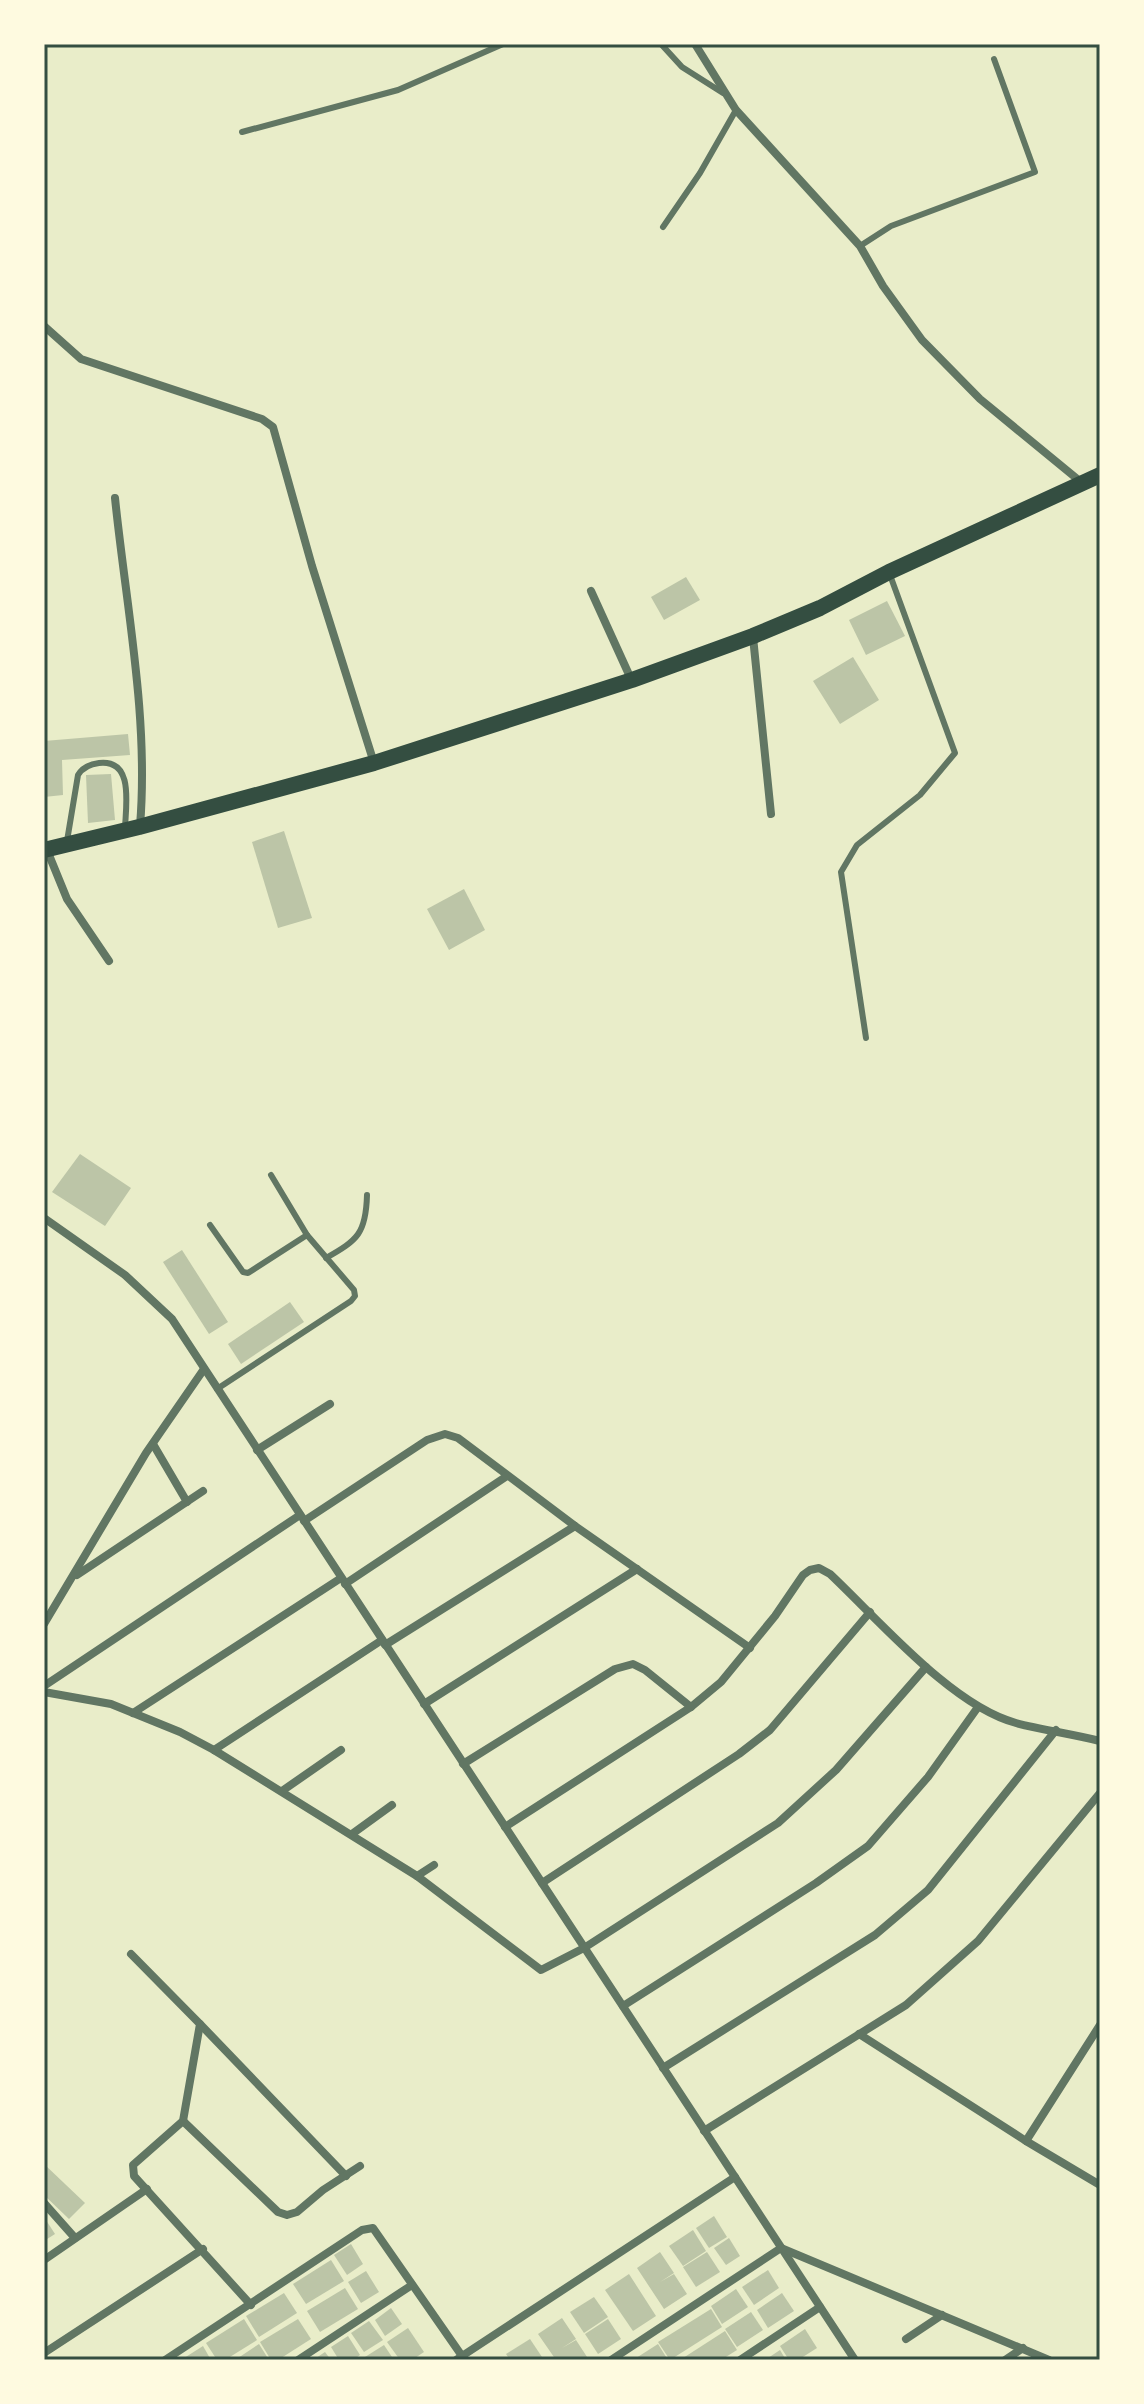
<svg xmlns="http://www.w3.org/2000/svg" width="1144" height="2404" viewBox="0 0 1144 2404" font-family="'Varela Round',sans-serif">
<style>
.building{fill:#bcc5a7}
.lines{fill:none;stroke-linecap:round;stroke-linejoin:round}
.service{stroke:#617663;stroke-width:6}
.minor{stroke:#617663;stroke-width:8}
.secondary{stroke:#344e41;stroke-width:16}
.neatline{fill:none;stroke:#344e41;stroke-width:3}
</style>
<rect width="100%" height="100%" fill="#e9edc9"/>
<!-- building -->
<g class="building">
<polygon points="686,577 700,600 664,620 651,597"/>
<polygon points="887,601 905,636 866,655 849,620"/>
<polygon points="853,657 879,700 840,724 813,681"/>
<polygon points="128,734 130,755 62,760 63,795 44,797 44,741"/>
<polygon points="111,774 115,820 88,823 86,775"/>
<polygon points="284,831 312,918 278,928 252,842"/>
<polygon points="464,889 485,930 449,950 427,909"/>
<polygon points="80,1154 131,1188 105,1226 52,1192"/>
<polygon points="182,1250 228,1322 209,1334 163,1262"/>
<polygon points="290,1302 304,1322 241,1364 228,1344"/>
<polygon points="44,2164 85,2203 69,2219 44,2195"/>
<polygon points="714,2216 727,2237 709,2248 696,2228"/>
<polygon points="44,2217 55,2234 44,2241"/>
<polygon points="693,2230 706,2251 683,2266 669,2246"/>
<polygon points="729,2238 740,2256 726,2265 714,2248"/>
<polygon points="351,2244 363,2264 347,2275 334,2255"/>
<polygon points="660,2252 674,2273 660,2282 674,2274 687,2294 664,2309 637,2268"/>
<polygon points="707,2252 720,2272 696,2287 683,2267"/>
<polygon points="331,2260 344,2281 306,2304 293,2284"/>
<polygon points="768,2270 779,2288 754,2305 742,2287"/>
<polygon points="366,2271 379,2292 361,2303 348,2282"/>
<polygon points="629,2274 656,2316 633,2331 605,2290"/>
<polygon points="345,2288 358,2309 320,2332 307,2311"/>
<polygon points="736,2289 748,2307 722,2324 711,2306"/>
<polygon points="284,2293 297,2313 259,2337 246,2316"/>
<polygon points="782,2293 794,2311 768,2328 757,2310"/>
<polygon points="594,2297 608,2317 584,2333 570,2312"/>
<polygon points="391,2308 402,2324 385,2336 375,2320"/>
<polygon points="711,2309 722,2327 670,2360 658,2342"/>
<polygon points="751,2312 763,2330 737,2347 725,2329"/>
<polygon points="562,2318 576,2339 562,2348 576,2340 589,2360 556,2360 538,2334"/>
<polygon points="244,2319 257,2340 225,2360 217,2360 206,2343"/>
<polygon points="298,2319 311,2339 278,2360 271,2360 260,2342"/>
<polygon points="608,2319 621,2339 598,2354 585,2334"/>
<polygon points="369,2321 383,2340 364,2352 351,2333"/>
<polygon points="408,2328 424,2352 412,2360 400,2360 387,2342"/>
<polygon points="805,2329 817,2348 798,2360 789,2360 780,2346"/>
<polygon points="725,2331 737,2350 721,2360 680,2360"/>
<polygon points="348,2336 360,2355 353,2360 339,2360 331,2347"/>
<polygon points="530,2339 544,2360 510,2360 506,2354"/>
<polygon points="259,2344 269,2360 234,2360 241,2356"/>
<polygon points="658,2344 668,2360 633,2360"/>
<polygon points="384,2345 394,2360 367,2360 365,2357"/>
<polygon points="203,2346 211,2360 181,2360"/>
<polygon points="780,2350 786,2360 765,2360"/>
<polygon points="325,2352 331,2360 313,2360"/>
</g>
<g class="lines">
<!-- service -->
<g class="service">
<polyline points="661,44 682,67 723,93"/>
<polyline points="242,132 398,90 503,44"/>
<polyline points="663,227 700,173 736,110"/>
<polyline points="860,246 891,226 1035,172 994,59"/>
<path d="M67,841L78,775C83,767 90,764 99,763C134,759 126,804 125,828"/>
<polyline points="866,1038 841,872 857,845 920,795 955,753 890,575"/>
<polyline points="210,1225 243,1272 248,1273 307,1235"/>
<path d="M326,1258C358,1240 366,1233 367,1195"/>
<polyline points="217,1389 351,1301 355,1296 354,1290 307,1235 271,1175"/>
</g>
<!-- minor -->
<g class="minor">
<polyline points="695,44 736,110 860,246 883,286 922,340 980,399 1081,482"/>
<polyline points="44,326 81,359 262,419 273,427 312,566 374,763"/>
<path d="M115,498C126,606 149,717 140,826"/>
<polyline points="591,591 631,679"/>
<polyline points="753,637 771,814"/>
<polyline points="47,850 67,899 109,961"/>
<polyline points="44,1218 125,1275 172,1319 855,2360"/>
<polyline points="153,1444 187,1502"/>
<polyline points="257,1450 330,1404"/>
<polyline points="304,1521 427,1440 445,1434 458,1438 575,1526 750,1648"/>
<polyline points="77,1575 203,1491"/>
<polyline points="345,1584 507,1476"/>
<polyline points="44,1624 146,1453 204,1369"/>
<polyline points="385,1645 575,1526"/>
<polyline points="44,1686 300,1515"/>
<polyline points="44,1692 111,1704 180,1732 214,1750 417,1876 541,1970 584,1948 778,1823 836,1770 926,1667"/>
<polyline points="424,1704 637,1569"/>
<polyline points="133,1713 341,1578"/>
<polyline points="214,1750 382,1640"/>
<polyline points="463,1764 615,1669 633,1664 645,1670 691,1707"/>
<polyline points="282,1791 341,1750"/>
<path d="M505,1827L691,1707L721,1682L775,1616L803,1575L810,1570L819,1568L830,1574C879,1620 952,1706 1016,1723C1043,1730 1072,1734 1100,1741"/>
<polyline points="352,1834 392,1805"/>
<polyline points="417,1876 434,1865"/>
<polyline points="542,1883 739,1754 770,1730 870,1612"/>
<polyline points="131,1954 200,2024 183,2121 133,2165 134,2176 251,2305"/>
<polyline points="623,2006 816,1883 868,1846 928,1777 978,1707"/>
<polyline points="200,2024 346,2176"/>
<polyline points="859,2034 1026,2141 1100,2185"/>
<polyline points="663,2068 875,1935 928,1890 1056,1730"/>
<polyline points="183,2121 278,2212 287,2215 297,2212 323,2190 360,2166"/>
<polyline points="704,2131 906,2005 978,1941 1100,1793"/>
<polyline points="1026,2141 1100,2025"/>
<polyline points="44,2203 75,2238"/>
<polyline points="44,2260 147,2189"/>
<polyline points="906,2339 942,2315"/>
<polyline points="44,2353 203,2249"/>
<polyline points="165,2360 362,2230 373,2228 462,2356"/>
<polyline points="298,2360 412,2285"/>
<polyline points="456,2360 735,2177"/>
<polyline points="611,2360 781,2248 1049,2360"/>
<polyline points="740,2360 820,2307"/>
<polyline points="1005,2360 1023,2348"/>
</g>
<!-- secondary -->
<polyline class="secondary" points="44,850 139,827 374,763 632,680 753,636 820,608 889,572 1100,475"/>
</g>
<!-- border -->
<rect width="1144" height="2404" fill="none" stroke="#fefae0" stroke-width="92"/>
<rect x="46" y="46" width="1052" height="2312" class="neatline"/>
</svg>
